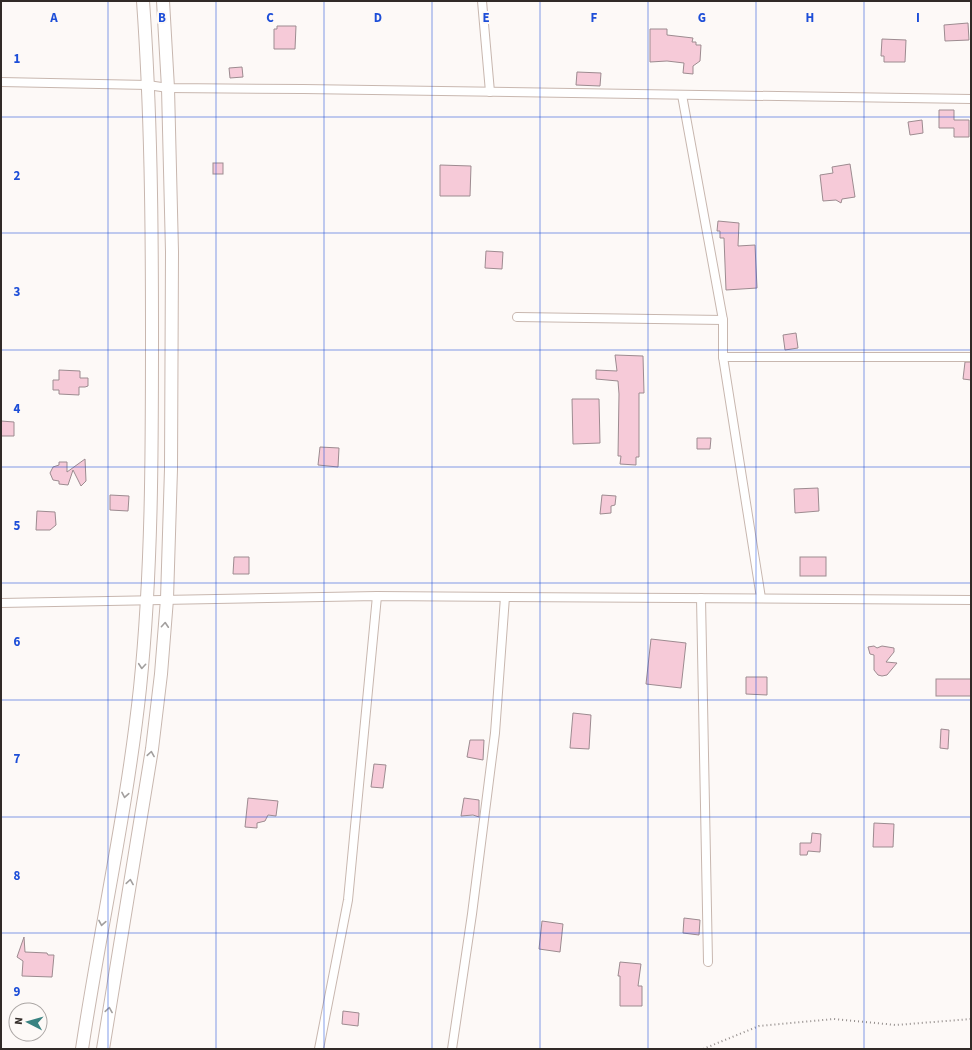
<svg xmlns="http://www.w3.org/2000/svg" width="972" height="1050" viewBox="0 0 972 1050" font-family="'Source Sans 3',sans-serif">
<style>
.building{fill:#f6cad8;stroke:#9d8b90}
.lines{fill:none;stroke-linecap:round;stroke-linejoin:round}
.minor-casing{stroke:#c8b7af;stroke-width:10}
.secondary-casing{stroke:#c8b7af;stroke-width:14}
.path{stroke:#948e8c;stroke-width:2;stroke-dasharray:1 3;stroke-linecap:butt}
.minor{stroke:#fff;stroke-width:8}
.secondary{stroke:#fff;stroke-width:12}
.oneway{stroke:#a29f9e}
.grid{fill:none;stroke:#1d4ed8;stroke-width:1;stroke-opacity:0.55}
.grid-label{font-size:13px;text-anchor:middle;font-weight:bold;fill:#1d4ed8;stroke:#fdf9f7;stroke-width:4;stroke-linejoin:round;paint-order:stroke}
</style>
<rect width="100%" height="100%" fill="#fdf9f7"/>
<!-- building -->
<g class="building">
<polygon points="968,23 969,40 945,41 944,25"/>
<polygon points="277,26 296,26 295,49 274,49 274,29 277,29"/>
<polygon points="650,29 667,29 667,35 693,38 692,42 696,42 696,45 701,45 700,61 693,66 693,74 683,73 684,63 667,61 650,62"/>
<polygon points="882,39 906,40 905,62 884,62 884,56 881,56"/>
<polygon points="242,67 243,77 230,78 229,68"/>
<polygon points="577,72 601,73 600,86 576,85"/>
<polygon points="939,110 954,110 954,120 969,120 969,137 954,137 954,128 939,128"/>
<polygon points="922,120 923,133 910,135 908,122"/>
<rect x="213" y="163" width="10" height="11"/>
<polygon points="850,164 855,197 842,199 841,203 836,200 823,201 820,175 833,173 832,167"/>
<polygon points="440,165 471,166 470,196 440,196"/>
<polygon points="718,221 739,223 738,246 755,245 757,288 726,290 724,238 720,238 720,231 717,231"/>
<polygon points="486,251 503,252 502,269 485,268"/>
<polygon points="796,333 798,348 785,350 783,335"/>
<polygon points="615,355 643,356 644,393 639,393 639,457 636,457 636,465 620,464 621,456 618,456 619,394 618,381 596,379 596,370 617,371"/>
<polygon points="965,362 971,362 971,380 963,379"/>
<polygon points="59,370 80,371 80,378 88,378 88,386 85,387 79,387 79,395 59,394 59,390 53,390 53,380 59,380"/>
<polygon points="572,399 599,399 600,443 573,444"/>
<polygon points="1,421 14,422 14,436 1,436"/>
<polygon points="697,438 711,438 710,449 697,449"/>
<polygon points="320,447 339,448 338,467 318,465"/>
<polygon points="85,459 86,481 81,486 73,470 68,485 59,484 59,481 53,480 50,473 53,467 59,465 59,462 67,462 67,472"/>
<polygon points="818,488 819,511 795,513 794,489"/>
<polygon points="110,495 129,496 128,511 110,510"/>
<polygon points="602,495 616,496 615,505 611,506 611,513 600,514"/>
<polygon points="37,511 55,512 56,525 50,530 36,530"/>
<polygon points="234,557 249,557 249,574 233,574"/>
<rect x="800" y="557" width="26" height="19"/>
<polygon points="651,639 686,643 681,688 646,684"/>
<polygon points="874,646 877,648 882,646 894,648 894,652 886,662 897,663 887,675 882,676 878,675 874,670 874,655 870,654 868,647"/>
<polygon points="746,677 767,677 767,695 746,694"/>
<rect x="936" y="679" width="35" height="17"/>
<polygon points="573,713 591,715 589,749 570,748"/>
<polygon points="941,729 949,730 948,749 940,748"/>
<polygon points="470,740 484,740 483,760 467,757"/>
<polygon points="374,764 386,765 383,788 371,787"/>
<polygon points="248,798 278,801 276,816 268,815 265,821 257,823 257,828 245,827"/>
<polygon points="464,798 479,800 479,817 473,815 461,816"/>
<polygon points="874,823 894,824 893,847 873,847"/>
<polygon points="812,833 821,834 820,852 808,851 807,855 800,855 800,843 811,843"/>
<polygon points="684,918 700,920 699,935 683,933"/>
<polygon points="542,921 563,924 560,952 539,949"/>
<polygon points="24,937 25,952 47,953 48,955 54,955 52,977 22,976 23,961 17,957"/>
<polygon points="620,962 641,964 638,986 642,986 642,1006 620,1006 620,976 618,976"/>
<polygon points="343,1011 359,1013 358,1026 342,1024"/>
</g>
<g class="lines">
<!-- minor casing -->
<g class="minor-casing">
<g id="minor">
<polyline points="482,1 490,92"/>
<polyline points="1,82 148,85 168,88 303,89 971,99"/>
<polyline points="682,95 723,320 723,357 761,598"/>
<polyline points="517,317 723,320"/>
<polyline points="723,357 971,357"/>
<polyline points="701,598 708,962"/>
<polyline points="1,603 377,596 971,600"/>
<polyline points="319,1049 348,900 377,596"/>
<polyline points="452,1049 472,914 495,733 505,597"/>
</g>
</g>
<!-- secondary casing -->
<g class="secondary-casing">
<g id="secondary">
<path d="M82,1049C100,929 127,810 140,688C152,571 152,452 152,334C152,223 151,112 143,1"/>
<polyline points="103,1049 152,749 161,674 167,599 171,469 172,252 168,88 163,1"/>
</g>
</g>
<!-- path -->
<polyline class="path" points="703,1049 759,1026 834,1019 896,1025 971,1019"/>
<!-- minor -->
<use href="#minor" class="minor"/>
<!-- secondary -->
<use href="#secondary" class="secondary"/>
</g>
<!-- one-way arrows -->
<defs><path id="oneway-chevron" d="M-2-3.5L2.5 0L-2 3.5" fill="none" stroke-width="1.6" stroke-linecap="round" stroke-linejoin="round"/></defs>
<g class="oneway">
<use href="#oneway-chevron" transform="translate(165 625) rotate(-86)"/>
<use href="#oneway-chevron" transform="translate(142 666) rotate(95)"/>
<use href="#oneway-chevron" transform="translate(151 754) rotate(-81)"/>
<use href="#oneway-chevron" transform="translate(125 795) rotate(100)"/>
<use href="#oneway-chevron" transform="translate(130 882) rotate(-81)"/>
<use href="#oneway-chevron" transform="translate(102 923) rotate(100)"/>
<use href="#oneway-chevron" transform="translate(109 1010) rotate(-81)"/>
</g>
<!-- grid -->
<path class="grid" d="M108,1V1049M216,1V1049M324,1V1049M432,1V1049M540,1V1049M648,1V1049M756,1V1049M864,1V1049M1,117H971M1,233H971M1,350H971M1,467H971M1,583H971M1,700H971M1,817H971M1,933H971"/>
<g class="grid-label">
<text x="54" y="22">A</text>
<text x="162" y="22">B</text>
<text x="270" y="22">C</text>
<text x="378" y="22">D</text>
<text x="486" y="22">E</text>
<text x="594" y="22">F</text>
<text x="702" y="22">G</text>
<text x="810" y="22">H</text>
<text x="918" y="22">I</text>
<text x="17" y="63">1</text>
<text x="17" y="180">2</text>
<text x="17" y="296">3</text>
<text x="17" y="413">4</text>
<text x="17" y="530">5</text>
<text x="17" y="646">6</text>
<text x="17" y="763">7</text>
<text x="17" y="880">8</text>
<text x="17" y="996">9</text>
</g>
<!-- border -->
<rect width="972" height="1050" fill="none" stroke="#312a27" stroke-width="4"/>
<!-- north arrow -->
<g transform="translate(28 1022) rotate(276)"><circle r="19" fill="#fdf9f7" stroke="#aba6a4"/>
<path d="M0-3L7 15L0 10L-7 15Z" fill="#398281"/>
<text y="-6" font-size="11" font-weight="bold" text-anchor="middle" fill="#312a27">N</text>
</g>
</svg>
